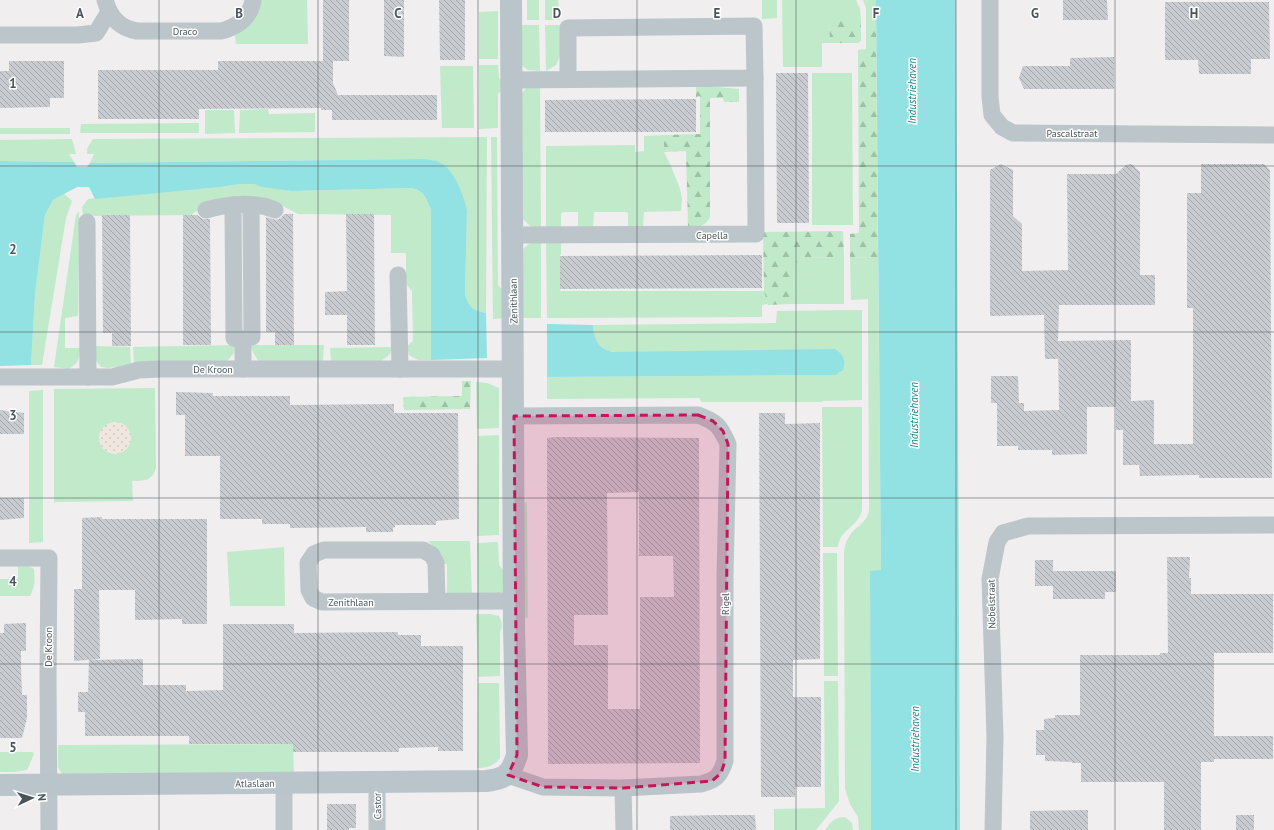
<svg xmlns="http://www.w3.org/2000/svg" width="1274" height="830" viewBox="0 0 1274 830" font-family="'PT Sans',sans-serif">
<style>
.green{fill:#c0eac9;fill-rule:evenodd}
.forest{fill:url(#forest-firs)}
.sand{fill:url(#sand-dots)}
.water{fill:#92e1e3}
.building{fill:url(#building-back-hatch);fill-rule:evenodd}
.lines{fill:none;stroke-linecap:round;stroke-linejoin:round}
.street{stroke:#bbc5ca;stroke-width:17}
.secondary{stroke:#b9c5cb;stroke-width:22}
.marked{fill:#c2185b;fill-opacity:0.2;stroke:#c2185b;stroke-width:3;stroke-dasharray:8 5;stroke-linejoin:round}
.grid{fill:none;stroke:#48545a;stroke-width:1;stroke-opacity:0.55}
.labels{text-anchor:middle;stroke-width:3;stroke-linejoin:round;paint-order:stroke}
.street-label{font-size:10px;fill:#48545a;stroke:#fff}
.water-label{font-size:11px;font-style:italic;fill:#198386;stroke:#fff}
.grid-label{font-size:13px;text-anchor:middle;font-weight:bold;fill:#48545a;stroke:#fff;stroke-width:3;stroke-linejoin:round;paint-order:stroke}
</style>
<defs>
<pattern id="forest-firs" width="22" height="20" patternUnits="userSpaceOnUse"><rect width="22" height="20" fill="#c0eac9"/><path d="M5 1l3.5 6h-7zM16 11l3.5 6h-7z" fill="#9ec0a6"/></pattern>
<pattern id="sand-dots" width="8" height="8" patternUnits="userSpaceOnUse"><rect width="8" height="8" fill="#f0e8e0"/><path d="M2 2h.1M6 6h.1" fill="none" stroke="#cfc9c2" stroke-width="1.8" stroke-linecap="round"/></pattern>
<pattern id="building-back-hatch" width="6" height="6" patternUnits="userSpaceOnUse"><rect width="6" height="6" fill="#c8ccd0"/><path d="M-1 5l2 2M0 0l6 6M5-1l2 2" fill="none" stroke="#a4a8ac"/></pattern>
</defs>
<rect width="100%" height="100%" fill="#f0eeef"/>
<!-- green -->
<g class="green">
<path d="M260,0H307L308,44H236L235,35C253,24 254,19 260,0Z"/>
<rect x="527" y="0" width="12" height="20"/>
<polygon points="545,0 558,0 560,20 545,20"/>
<polygon points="762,0 777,0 777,18 762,19"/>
<polygon points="782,0 856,0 860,9 861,21 829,21 830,43 822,43 822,67 783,67"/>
<polygon points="863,0 876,0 876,21 866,21 866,8"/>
<polygon points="498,11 498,59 479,59 479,12"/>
<polygon points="519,25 539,25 540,71 528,70 521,65"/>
<polygon points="545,25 560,25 560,56 556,65 546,71"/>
<polygon points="479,65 498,65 499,78 504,83 504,88 498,94 498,128 479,129"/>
<polygon points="440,66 473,66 474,128 442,128"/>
<polygon points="812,73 852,73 853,225 812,225"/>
<polygon points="540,85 541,228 530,226 523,219 520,97 526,88"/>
<polygon points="268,109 269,114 315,113 315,132 239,133 240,110"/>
<polygon points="205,110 234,110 235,133 205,134"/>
<polygon points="199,123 199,133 80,133 81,124"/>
<rect x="0" y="128" width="70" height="6"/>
<polygon points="664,135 664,152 671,166 680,189 682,199 681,211 644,212 643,226 628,227 628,213 626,212 594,212 593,227 578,226 578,212 563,212 561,213 561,226 560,228 546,228 546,146 635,145 635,152 644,151 644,136"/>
<path d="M487,137L486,313C472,310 469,307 465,294L467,210L439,162L424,159L90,163L94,154H87V149L93,139Z"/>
<polygon points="491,137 497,137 498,285 505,292 506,318 493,319"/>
<polygon points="72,139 76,154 69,154 74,162 0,161 0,140"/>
<path d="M240,184H254L292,191L411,188C425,191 426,198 431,210V360H418L409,355L407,346L413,341L412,291L406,284V253H391V215L298,214L273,201L248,196L233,198L202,207L191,215L83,216L82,207L88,199L221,187Z"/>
<polygon points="64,194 72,201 66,218 42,365 31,365 35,293 45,215 53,200"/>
<path d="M79,211V255L78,316L65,318V348H80C79,360 79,362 69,369L54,367L76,215Z"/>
<polygon points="535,242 541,242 541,318 521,318 522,250 529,244"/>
<polygon points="546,242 561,242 561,255 560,255 560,291 764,291 768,304 762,305 762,317 547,318"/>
<polygon points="844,257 844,304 793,304 794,264 804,258"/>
<path d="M850,257L878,258L881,571H870L871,830H859L858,817L850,804L845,789L844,554C844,547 846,541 850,535C857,526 868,522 869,509L868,299L851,300Z"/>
<path d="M862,310V400L822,401V402H702L699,398L547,399V377L835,375L607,351C595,343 594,339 593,325L776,323L777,311Z"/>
<polygon points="235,345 234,353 227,361 134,363 133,347"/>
<polygon points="250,345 324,345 323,361 259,362 254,354"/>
<polygon points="94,346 130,347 131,365 108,368 101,367 94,359"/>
<polygon points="392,347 390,354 381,361 331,361 330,348"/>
<polygon points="476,382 487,383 499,388 499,428 477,429"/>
<path d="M155,388L156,468C152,481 144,481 132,481L133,501L54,502V389ZM120,423L125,425L129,431L107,452L103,448L100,443Z"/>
<polygon points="43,390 43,542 29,543 29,391"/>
<path d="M822,407H862V510C859,526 839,530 838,547H823Z"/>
<polygon points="499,435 499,535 477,536 478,436"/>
<polygon points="527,502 528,618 522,617 522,503"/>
<polygon points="428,541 470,541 472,598 447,594 447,564 443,564 442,555"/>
<polygon points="498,542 499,565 507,575 507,587 502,592 499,598 478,597 477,543"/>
<polygon points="284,547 285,606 230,606 227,552"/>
<polygon points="823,553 837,553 838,676 824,676"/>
<path d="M18,565H27L34,569C35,581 35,586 30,596H0V579H18Z"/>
<path d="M476,614H490L499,616C502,622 503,627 500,632V676L478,677Z"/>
<polygon points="824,681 838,681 839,801 816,830 774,830 774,809 825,808"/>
<path d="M478,683H499L500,758C494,766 487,768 477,768Z"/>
<polygon points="293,744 294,777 65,779 58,767 58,745"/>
<polygon points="0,752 33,752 34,754 27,770 15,772 0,772"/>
<path d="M845,817L852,823L853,830H825C831,822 834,817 845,817Z"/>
</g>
<!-- forest -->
<g class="forest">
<polygon points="829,21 861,21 861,41 858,43 830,43"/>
<polygon points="866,21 876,21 878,258 850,257 850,234 859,233 858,50 866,49"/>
<path d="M696,85L739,89V102H724L723,98H710V217C705,227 698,227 688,227L686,151L664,152V135L700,134V96L696,97Z"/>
<polygon points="843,231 844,257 804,258 794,264 793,304 768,305 764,291 763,232"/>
<polygon points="462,381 471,381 470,409 404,410 403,397 462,396"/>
</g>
<!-- sand -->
<circle class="sand" cx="115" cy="438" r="16"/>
<!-- water -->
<g class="water">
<polygon points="876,0 956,0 960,830 871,830 870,571 881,570"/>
<path d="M424,159C428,160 435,160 439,162C455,170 463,194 467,210L465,294C469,307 472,310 486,313L487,358L431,360V210C426,198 425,191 411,188L292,191L262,187L254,184H240L221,187L95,199L89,187H77L53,200L45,215L35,294L31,365L0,366V161L74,162L77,167H87L90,163Z"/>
<path d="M547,324L593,325C594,338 597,349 613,352L835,349C844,355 846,360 843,370L835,375L547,377Z"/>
</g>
<!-- building -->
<g class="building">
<polygon points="323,0 349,0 349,61 333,61 333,83 338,95 437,95 437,120 332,120 332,110 321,110 321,108 199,109 199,119 98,119 98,70 218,70 218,61 323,61"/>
<polygon points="384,0 404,0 404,57 384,56"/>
<polygon points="439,0 465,0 465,60 440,60"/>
<polygon points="1063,0 1107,0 1108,20 1063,20"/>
<polygon points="1165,2 1269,2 1270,59 1251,59 1251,74 1199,74 1198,60 1165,60"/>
<polygon points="1114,57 1114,89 1024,89 1019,78 1023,66 1070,66 1070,58"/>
<polygon points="9,61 64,61 64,98 50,98 50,107 0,108 0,71 9,71"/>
<polygon points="776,73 808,73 809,223 777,223"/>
<polygon points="696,99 696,132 545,132 545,100"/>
<polygon points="1001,164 1013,170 1013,216 1022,224 1022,271 1068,270 1067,174 1116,174 1126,165 1130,164 1133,165 1140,172 1140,275 1155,275 1155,305 1059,305 1058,341 1131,340 1131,401 1154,400 1154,444 1193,444 1193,308 1187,308 1187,193 1201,193 1201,164 1264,164 1270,170 1272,478 1199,478 1199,475 1140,476 1139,465 1123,465 1123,430 1116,430 1116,407 1087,407 1087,454 1052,455 1052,450 1018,450 1018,446 997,446 997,403 991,403 991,376 1018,376 1019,403 1024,403 1024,411 1059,410 1058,343 1058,359 1045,359 1044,315 990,316 990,170"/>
<polygon points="284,214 293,214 294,345 275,345 275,332 266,332 266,217 276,220 281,218"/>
<polygon points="346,214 374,214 375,345 347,345 347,315 325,315 325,292 347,291"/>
<polygon points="102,215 130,215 131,346 112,346 112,333 103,333"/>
<polygon points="183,215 197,215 203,219 210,219 211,345 183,345"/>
<polygon points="762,255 762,288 560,289 560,256"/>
<polygon points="176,392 213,393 213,396 290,396 290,405 394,404 394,413 458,413 459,519 436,521 436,525 395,525 395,527 393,528 393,532 366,532 366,527 290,528 290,524 262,524 262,519 220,519 220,456 185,456 185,415 176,415"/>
<polygon points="0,410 24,413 24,434 0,434"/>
<polygon points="759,413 785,413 785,424 820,423 820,659 793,660 793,697 821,697 821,787 795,787 795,797 761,797"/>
<path d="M556,437L699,438L700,763L548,764L547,438ZM639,492V556H673L674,597H640V709H608V645H574V615H608L607,493Z"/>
<polygon points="0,498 24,498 24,518 0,520"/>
<polygon points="102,517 102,519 207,519 207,624 182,624 182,619 135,620 135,590 99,590 100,659 74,661 74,589 82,589 82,518"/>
<polygon points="1167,557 1190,557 1189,578 1191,578 1191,594 1273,594 1273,653 1214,653 1214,736 1273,736 1273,759 1214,759 1214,762 1201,762 1201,830 1164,830 1164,782 1081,782 1081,763 1072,763 1072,762 1045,761 1045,755 1036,755 1036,730 1044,730 1044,719 1055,718 1055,715 1080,715 1080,655 1160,655 1160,653 1168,653"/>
<polygon points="1035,560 1053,560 1053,571 1116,571 1116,592 1105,592 1105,599 1053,599 1053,586 1035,586"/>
<polygon points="26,623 26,651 21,651 21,668 22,695 27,695 27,718 22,738 0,738 0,633 4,633 4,624"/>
<polygon points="223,624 294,624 294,633 398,632 398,635 421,635 421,646 463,646 463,751 438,751 438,747 399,748 399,752 293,752 293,744 189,744 189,736 85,736 85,712 78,712 78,692 88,692 89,660 143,659 143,685 186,685 186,691 223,690"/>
<polygon points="327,804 356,804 356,828 349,828 349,830 327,830"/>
<polygon points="1088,810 1088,830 1030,830 1030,811"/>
<polygon points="718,815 755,815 756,830 670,830 670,816"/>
<rect x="1236" y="815" width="18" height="15"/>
</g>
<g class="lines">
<!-- street -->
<g class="street">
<path d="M105,0C110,17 119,28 137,31H221C237,27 250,18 253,0"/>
<polyline points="990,0 990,97 992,115 1002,127 1013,133 1274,135"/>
<polyline points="0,35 78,35 96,33 109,12"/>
<polyline points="512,80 755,78 754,26 568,28 568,79"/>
<polyline points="233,205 234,338 243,339"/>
<path d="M206,210C227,204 255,201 275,210"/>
<polyline points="87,222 88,377"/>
<polyline points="513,235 756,234 755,78"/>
<polyline points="398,275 400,369"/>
<polyline points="243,369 243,339 252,337 251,205"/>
<polyline points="0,377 112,377 139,370 161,369 514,369"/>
<polyline points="0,558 49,558 48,677 49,830"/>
<polyline points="437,601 436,563 432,555 423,550 324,550 314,554 308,563 309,590 313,598 322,602 514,601"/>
<path d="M508,775L543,787L623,788L701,784C716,780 720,776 725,761V576L728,444C720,426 717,422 698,415L514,416"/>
<polyline points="377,782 377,830"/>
<polyline points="284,783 284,830"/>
<polyline points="623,788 624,830"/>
<polyline points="993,830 995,737 990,579 997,542 1003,533 1028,526 1274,525"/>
</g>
<!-- secondary -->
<path class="secondary" d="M0,785L486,781C506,779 511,774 517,755L514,627L511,0"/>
</g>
<!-- marked area -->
<path class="marked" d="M698,415L713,421L723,431L728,444L725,761L721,773L712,781L623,788L543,787L508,775L517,755L514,416Z"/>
<!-- grid -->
<path class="grid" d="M159,0V830M318,0V830M478,0V830M637,0V830M796,0V830M956,0V830M1115,0V830M0,166H1274M0,332H1274M0,498H1274M0,664H1274"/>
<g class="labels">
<!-- street labels -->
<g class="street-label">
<text x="185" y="35">Draco</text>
<text x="1072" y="137">Pascalstraat</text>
<text x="712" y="239">Capella</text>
<text transform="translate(513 301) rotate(-91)" y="4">Zenithlaan</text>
<text x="213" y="373">De Kroon</text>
<text x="351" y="606">Zenithlaan</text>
<text transform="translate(725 604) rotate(-90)" y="4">Rigel</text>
<text transform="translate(991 604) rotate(-91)" y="4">Nobelstraat</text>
<text transform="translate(48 647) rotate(-90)" y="4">De Kroon</text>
<text transform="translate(255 783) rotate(-1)" y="4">Atlaslaan</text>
<text transform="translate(377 806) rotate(-91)" y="4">Castor</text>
</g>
<!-- water labels -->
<g class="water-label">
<text transform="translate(912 91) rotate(-90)" y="4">Industriehaven</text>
<text transform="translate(914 415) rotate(-90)" y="4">Industriehaven</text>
<text transform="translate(915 739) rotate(-90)" y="4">Industriehaven</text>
</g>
</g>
<g class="grid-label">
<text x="80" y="18">A</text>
<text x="239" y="18">B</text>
<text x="398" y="18">C</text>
<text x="557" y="18">D</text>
<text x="717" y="18">E</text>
<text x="876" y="18">F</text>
<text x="1035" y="18">G</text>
<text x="1194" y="18">H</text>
<text x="13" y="88">1</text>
<text x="13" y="254">2</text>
<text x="13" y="420">3</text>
<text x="13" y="586">4</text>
<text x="13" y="752">5</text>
</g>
<!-- north arrow -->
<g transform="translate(32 798) rotate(86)" stroke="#ffffff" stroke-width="3" paint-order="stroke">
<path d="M0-3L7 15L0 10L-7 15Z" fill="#48545a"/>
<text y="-6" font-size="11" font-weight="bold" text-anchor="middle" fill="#48545a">N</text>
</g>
</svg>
